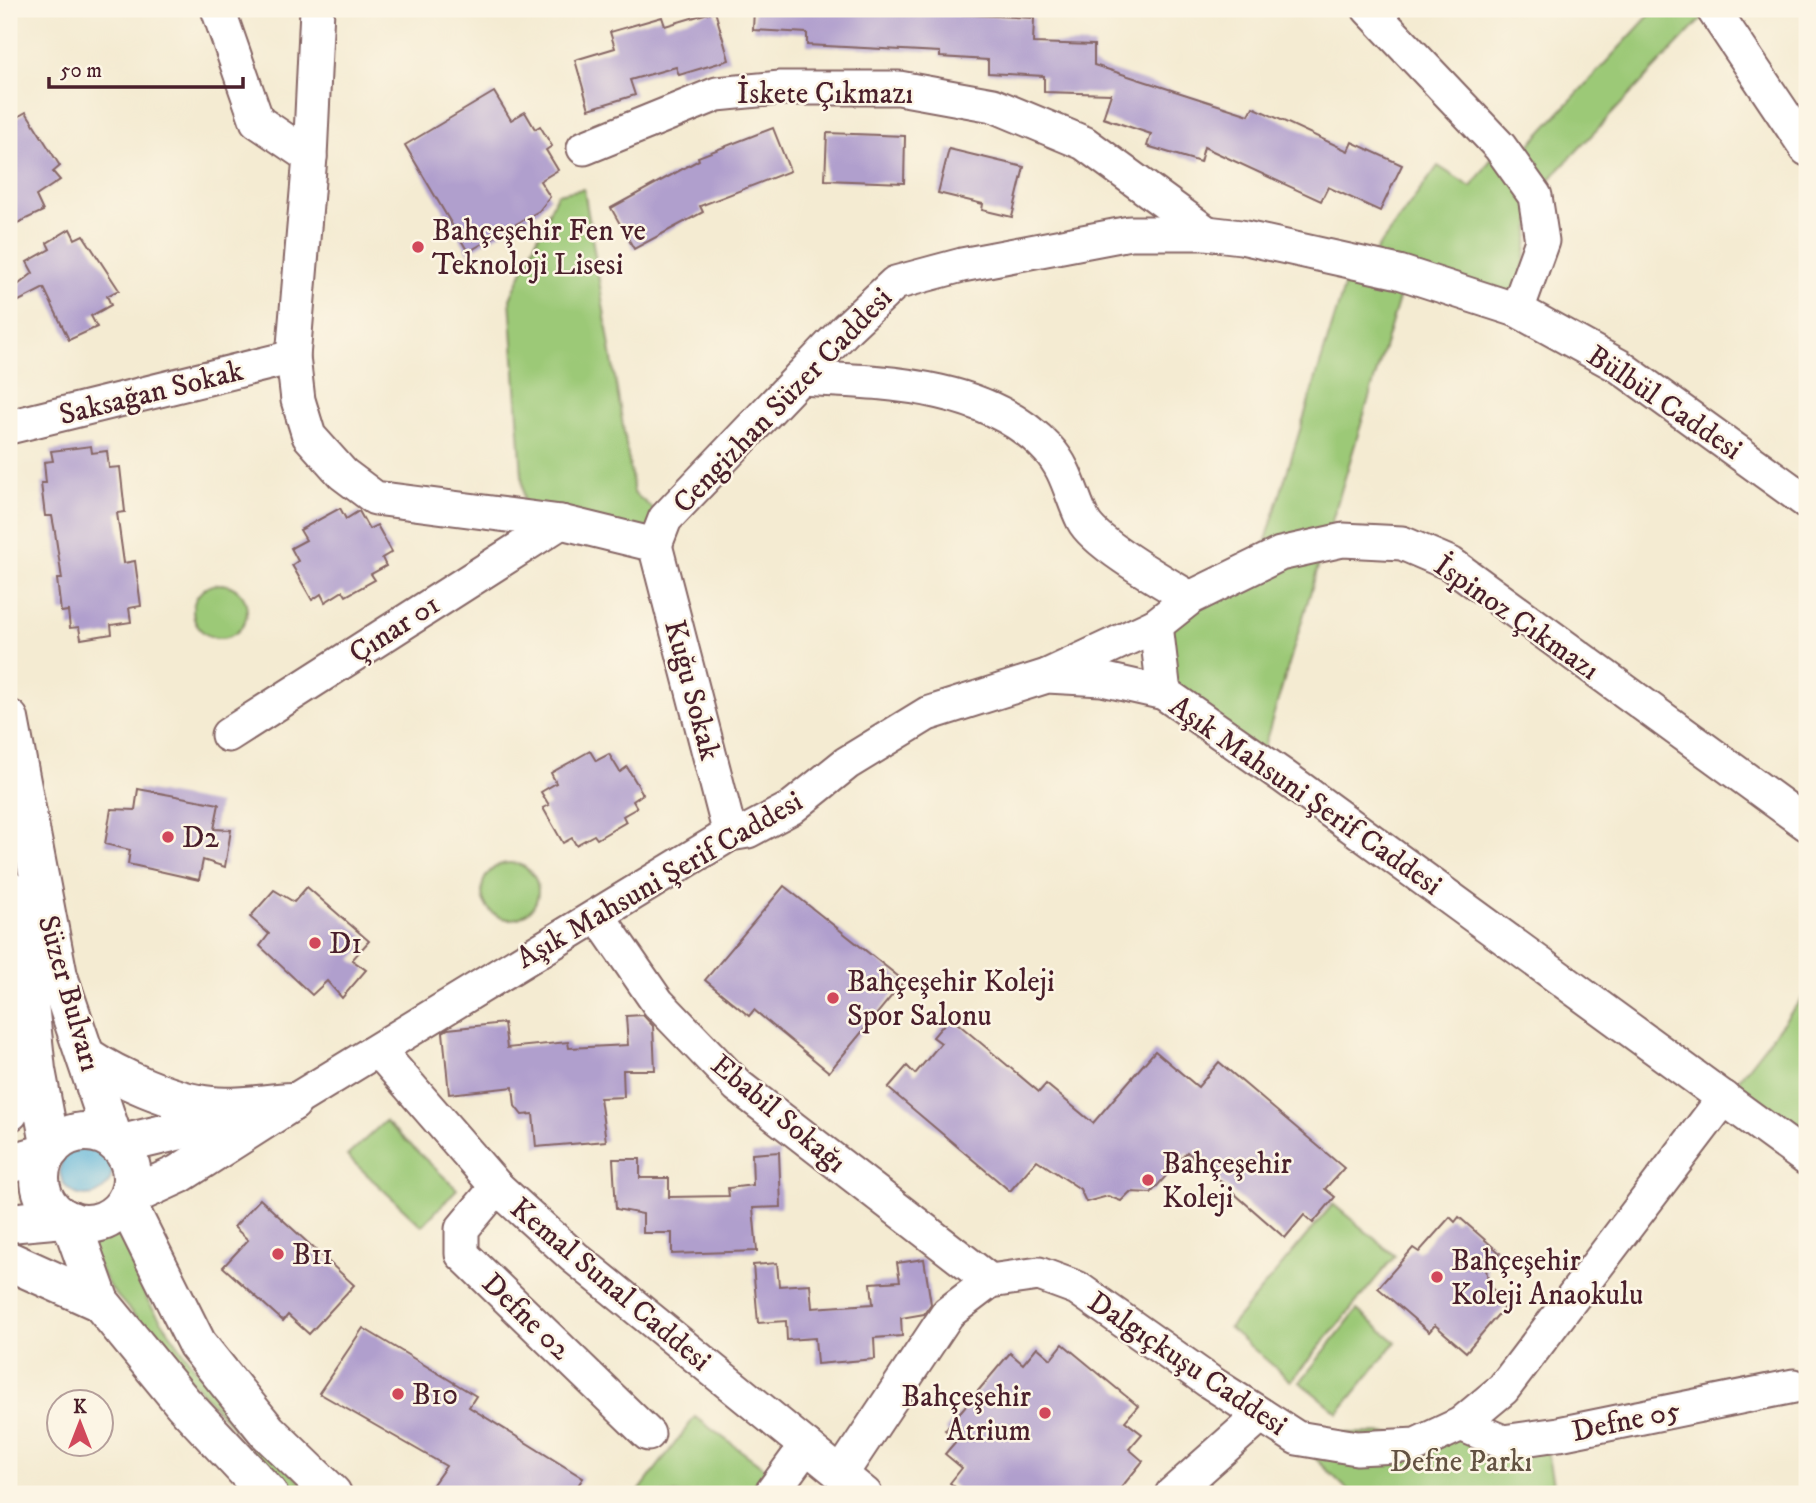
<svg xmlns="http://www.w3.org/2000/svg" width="1816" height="1503" viewBox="0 0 1816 1503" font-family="'IM FELL DW Pica',serif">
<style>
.green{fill:#9cc977;stroke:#737451;stroke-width:2}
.water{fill:#5cb3d9;stroke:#536982;stroke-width:2}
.building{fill:#b09fcd}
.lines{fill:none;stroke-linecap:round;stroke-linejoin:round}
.minor-casing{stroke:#866665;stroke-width:37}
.major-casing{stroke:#866665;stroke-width:42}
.minor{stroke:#fff;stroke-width:33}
.major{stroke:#fff;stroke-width:38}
.poi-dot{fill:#d1495b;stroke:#fcf5e5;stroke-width:2.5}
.labels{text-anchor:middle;stroke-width:5;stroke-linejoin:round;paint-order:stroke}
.street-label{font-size:30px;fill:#4a1f2b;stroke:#fcf5e5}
.poi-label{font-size:30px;fill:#4a1f2b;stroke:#fcf5e5;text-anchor:start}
.park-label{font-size:30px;fill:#635242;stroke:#fcf5e5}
</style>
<rect width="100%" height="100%" fill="#fcf5e5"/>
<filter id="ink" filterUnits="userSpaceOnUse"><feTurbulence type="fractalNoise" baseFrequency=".0143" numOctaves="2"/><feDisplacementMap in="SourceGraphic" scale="14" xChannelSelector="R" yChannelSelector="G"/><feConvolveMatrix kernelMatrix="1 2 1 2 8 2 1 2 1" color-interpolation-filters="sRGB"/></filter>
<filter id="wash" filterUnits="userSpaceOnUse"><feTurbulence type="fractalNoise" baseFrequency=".00686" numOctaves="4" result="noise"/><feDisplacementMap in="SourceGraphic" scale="28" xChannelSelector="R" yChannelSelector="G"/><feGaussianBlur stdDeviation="1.57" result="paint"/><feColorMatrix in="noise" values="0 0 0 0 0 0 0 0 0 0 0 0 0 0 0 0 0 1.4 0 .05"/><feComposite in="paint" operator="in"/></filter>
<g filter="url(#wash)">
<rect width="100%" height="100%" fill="#f4ebd2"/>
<!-- green -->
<g class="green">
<polygon points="1655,9 1711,9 1535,195 1517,310 1406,275 1260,760 1164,693 1156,625 1259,563 1352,261 1370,265 1377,249 1438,166 1471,187 1500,147 1513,163"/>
<polygon points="584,189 634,493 665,519 655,545 525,520 510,299 557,194"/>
<circle cx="220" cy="611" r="27"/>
<circle cx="510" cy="891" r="28"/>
<polygon points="1807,992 1807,1159 1724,1098"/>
<polygon points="385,1121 457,1189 422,1226 347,1156"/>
<polygon points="1333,1204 1395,1256 1291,1381 1229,1328"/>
<polygon points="117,1223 147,1300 197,1371 312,1494 294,1494 271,1471 110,1288 79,1233"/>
<polygon points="1357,1310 1396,1342 1338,1413 1300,1382"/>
<polygon points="695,1417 766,1469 747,1494 637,1494"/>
<polygon points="1288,1432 1544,1436 1555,1494 1352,1494"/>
</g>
<!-- water -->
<circle class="water" cx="86" cy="1170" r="26"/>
<g id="blocks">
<!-- building -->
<g class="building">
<polygon points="754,9 913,9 912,12 1034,18 1033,43 1094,45 1094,65 1249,115 1253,107 1348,151 1352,142 1402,165 1380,211 1328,187 1321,201 1204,147 1200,162 1147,146 1151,134 1103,118 1111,94 1044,92 1044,76 988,73 988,60 940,57 940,52 807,45 807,33 753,30"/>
<polygon points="715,11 729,60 679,75 676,67 630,80 635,95 589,109 575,60 615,48 610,32 662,17 665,26"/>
<polygon points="494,92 511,120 525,112 535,129 540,126 552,146 546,150 558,170 540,181 550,197 539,211 468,252 405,145"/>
<polygon points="26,112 60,166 53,172 60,180 36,196 43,211 9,227 9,122"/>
<polygon points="773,128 790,171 700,206 703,212 634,249 611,208 699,160 698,157"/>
<polygon points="827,133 905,136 904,183 825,180"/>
<polygon points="949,149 1024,167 1012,217 982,210 983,204 938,193"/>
<polygon points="70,229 75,239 83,235 119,290 107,296 111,305 91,316 97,327 69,340 44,288 9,306 9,292 33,273 27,262 50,249 47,243"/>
<polygon points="91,446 92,453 107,451 109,468 120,467 125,512 117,513 124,563 135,561 141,606 129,608 131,622 111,625 112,634 81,639 79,627 70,628 68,611 61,612 57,579 62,579 55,532 52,516 45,516 41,483 46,483 44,462 53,461 51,451"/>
<polygon points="340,508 346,519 359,511 369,529 377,525 392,552 382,558 386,566 371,574 375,580 346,596 343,591 325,602 321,594 312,600 292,565 298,561 291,548 306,540 300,530"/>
<polygon points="590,751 596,761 609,754 620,772 627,767 643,794 633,801 637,808 623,816 626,822 597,839 594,835 576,845 572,838 563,843 543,808 549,805 541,792 556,783 551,773"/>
<polygon points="138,789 219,804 214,829 231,830 225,867 203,860 199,880 128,864 130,850 105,844 111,809 135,810"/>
<polygon points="784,886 904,981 829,1072 754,1010 749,1016 705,980"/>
<polygon points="307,887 369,941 352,960 366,970 342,998 327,981 312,995 260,946 269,934 250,917 274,890 294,902"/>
<polygon points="643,1015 653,1026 655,1070 623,1070 624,1097 600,1098 606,1141 536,1147 533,1114 522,1115 515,1106 513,1087 449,1094 443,1032 448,1029 504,1023 507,1048 568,1042 569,1048 628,1045 626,1016"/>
<polygon points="950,1017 1039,1092 1046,1084 1093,1123 1155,1051 1198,1087 1219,1062 1344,1168 1325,1189 1335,1197 1313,1223 1304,1215 1285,1238 1187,1152 1151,1193 1130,1192 1121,1201 1108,1196 1086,1202 1080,1189 1037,1160 1010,1191 888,1088 907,1066 915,1074 941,1043 933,1037"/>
<polygon points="779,1152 781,1207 753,1208 757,1251 672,1254 672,1233 643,1233 643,1214 616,1209 613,1159 640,1159 640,1178 669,1178 669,1197 729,1196 728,1188 753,1185 752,1154"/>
<polygon points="260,1199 354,1285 309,1334 288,1315 283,1321 223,1267 248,1240 234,1227"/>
<polygon points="1450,1217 1455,1222 1459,1217 1500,1253 1486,1269 1489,1286 1508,1303 1466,1352 1435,1325 1429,1332 1378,1288 1413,1248 1419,1252"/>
<polygon points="924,1259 931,1304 924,1314 901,1318 902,1336 874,1338 875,1359 817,1364 815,1338 787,1340 786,1321 758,1323 753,1265 777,1263 779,1286 810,1284 812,1308 873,1304 871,1283 900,1281 897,1263"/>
<polygon points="363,1328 476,1396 469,1407 583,1478 572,1494 426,1494 446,1466 319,1393"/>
<polygon points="1063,1344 1138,1406 1125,1421 1142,1434 1129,1449 1143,1461 1116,1494 964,1494 950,1483 962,1468 945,1454 957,1440 945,1430 1010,1353 1023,1364 1037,1347 1051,1359"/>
</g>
</g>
</g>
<g filter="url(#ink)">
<use href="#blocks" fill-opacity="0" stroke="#866665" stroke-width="2"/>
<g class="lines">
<!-- minor casing -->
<g class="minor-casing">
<g id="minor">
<polyline points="218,9 257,121 310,157"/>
<polyline points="317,9 310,157 293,357 298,400 309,436 343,474 375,498 561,522 655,545"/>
<polyline points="1369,9 1500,147 1535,196 1542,241 1517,310"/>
<polyline points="1713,9 1807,149"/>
<polyline points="584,148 717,94 780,88 899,88 993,105 1084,143 1207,233"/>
<path d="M799,378C882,382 987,383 1048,449C1067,469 1071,496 1083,520C1095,544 1165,583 1190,598"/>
<polyline points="9,427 293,357"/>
<polyline points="655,545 665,519 847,328 895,283 962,265 1130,233 1207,233 1241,237 1399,272 1517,310 1619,366 1807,502"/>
<polyline points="655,545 730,834"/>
<polyline points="1156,625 1164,693"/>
<polyline points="1049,675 1156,625 1190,598 1280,554 1343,540 1402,543 1451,564 1807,824"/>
<polyline points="228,735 561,522"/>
<polyline points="598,916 658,1003 738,1086 990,1281"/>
<polyline points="379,1051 497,1187 574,1257 865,1494"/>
<polyline points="292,1102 730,834 748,831 791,808 847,763 927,714 1047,676 1102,679 1164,693 1283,776 1807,1159"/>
<polyline points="497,1187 462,1229 462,1254 648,1434"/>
<polyline points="1461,1424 1503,1442 1559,1434 1794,1386"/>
<polyline points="841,1474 948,1313 990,1281 1039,1274 1077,1288 1210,1382 1297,1438 1357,1448 1416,1445 1461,1424 1503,1389 1724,1098"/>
<polyline points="771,1494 806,1446"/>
<polyline points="1172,1494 1261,1415"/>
</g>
</g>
<!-- major casing -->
<g class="major-casing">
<g id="major">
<polyline points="9,719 58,976 114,1141"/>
<polyline points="9,891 26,975 36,1070 51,1149"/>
<path d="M87,1057C118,1078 173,1102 211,1106C237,1109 266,1103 292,1102"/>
<polyline points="9,1112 15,1100 27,1049"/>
<circle cx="86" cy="1178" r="46"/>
<polyline points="118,1145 243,1115"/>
<polyline points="9,1164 47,1153"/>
<polyline points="129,1197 179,1174 290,1103"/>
<polyline points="126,1202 197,1344 267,1431 332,1494"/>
<polyline points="71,1221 100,1302 183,1403 268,1494"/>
<polyline points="9,1223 64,1218"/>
<polyline points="9,1261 100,1302"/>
</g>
</g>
<!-- minor -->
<use href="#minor" class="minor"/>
<!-- major -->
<use href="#major" class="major"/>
</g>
</g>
<!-- markers -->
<g class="poi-dot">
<circle cx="418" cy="247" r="7"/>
<circle cx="168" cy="837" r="7"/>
<circle cx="315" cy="943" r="7"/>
<circle cx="833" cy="998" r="7"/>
<circle cx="1148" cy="1180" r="7"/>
<circle cx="278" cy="1254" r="7"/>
<circle cx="1437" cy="1277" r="7"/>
<circle cx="398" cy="1394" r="7"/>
<circle cx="1045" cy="1413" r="7"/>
</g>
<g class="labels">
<!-- street labels -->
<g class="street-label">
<text x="825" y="103">İskete Çıkmazı</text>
<text transform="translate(151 392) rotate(-14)" y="10">Saksağan Sokak</text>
<text transform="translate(782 400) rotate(-46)" y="10">Cengizhan Süzer Caddesi</text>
<text transform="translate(1665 402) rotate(34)" y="10">Bülbül Caddesi</text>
<text transform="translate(1517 617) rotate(35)" y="10">İspinoz Çıkmazı</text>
<text transform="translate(394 628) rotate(-33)" y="10">Çınar 01</text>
<text transform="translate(693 690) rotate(75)" y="10">Kuğu Sokak</text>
<text transform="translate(1306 795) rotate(35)" y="10">Aşık Mahsuni Şerif Caddesi</text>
<text transform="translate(659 879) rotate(-30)" y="10">Aşık Mahsuni Şerif Caddesi</text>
<text transform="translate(70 993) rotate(74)" y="10">Süzer Bulvarı</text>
<text transform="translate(779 1113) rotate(40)" y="10">Ebabil Sokağı</text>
<text transform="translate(611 1284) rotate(40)" y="10">Kemal Sunal Caddesi</text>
<text transform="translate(527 1316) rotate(44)" y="10">Defne 02</text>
<text transform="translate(1188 1363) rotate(34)" y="10">Dalgıçkuşu Caddesi</text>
<text transform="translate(1626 1420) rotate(-12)" y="10">Defne 05</text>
</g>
<!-- poi labels -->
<g class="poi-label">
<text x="432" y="240">Bahçeşehir Fen ve<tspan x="432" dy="34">Teknoloji Lisesi</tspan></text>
<text x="182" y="847">D2</text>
<text x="329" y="953">D1</text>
<text x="847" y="991">Bahçeşehir Koleji<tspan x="847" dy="34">Spor Salonu</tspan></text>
<text x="1162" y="1173">Bahçeşehir<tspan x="1162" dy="34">Koleji</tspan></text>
<text x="292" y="1264">B11</text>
<text x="1451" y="1270">Bahçeşehir<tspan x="1451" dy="34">Koleji Anaokulu</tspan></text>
<text x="412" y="1404">B10</text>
<text x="1031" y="1406" text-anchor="end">Bahçeşehir<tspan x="1031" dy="34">Atrium</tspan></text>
</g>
<!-- park labels -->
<g class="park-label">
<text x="1461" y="1471">Defne Parkı</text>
</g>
</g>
<!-- margin -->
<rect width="1816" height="1503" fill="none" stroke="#fcf5e5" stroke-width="35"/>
<!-- north arrow -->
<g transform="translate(80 1423)"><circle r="33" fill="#fcf5e5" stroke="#b59f9b" stroke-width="2"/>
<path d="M0-5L12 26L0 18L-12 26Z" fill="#d1495b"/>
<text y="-10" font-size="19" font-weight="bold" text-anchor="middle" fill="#4a1f2b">K</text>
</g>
<!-- scale -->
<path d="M49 77v10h194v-10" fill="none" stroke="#4a1f2b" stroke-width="3.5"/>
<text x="60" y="77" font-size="21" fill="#4a1f2b" stroke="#fcf5e5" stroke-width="5" paint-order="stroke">50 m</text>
</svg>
